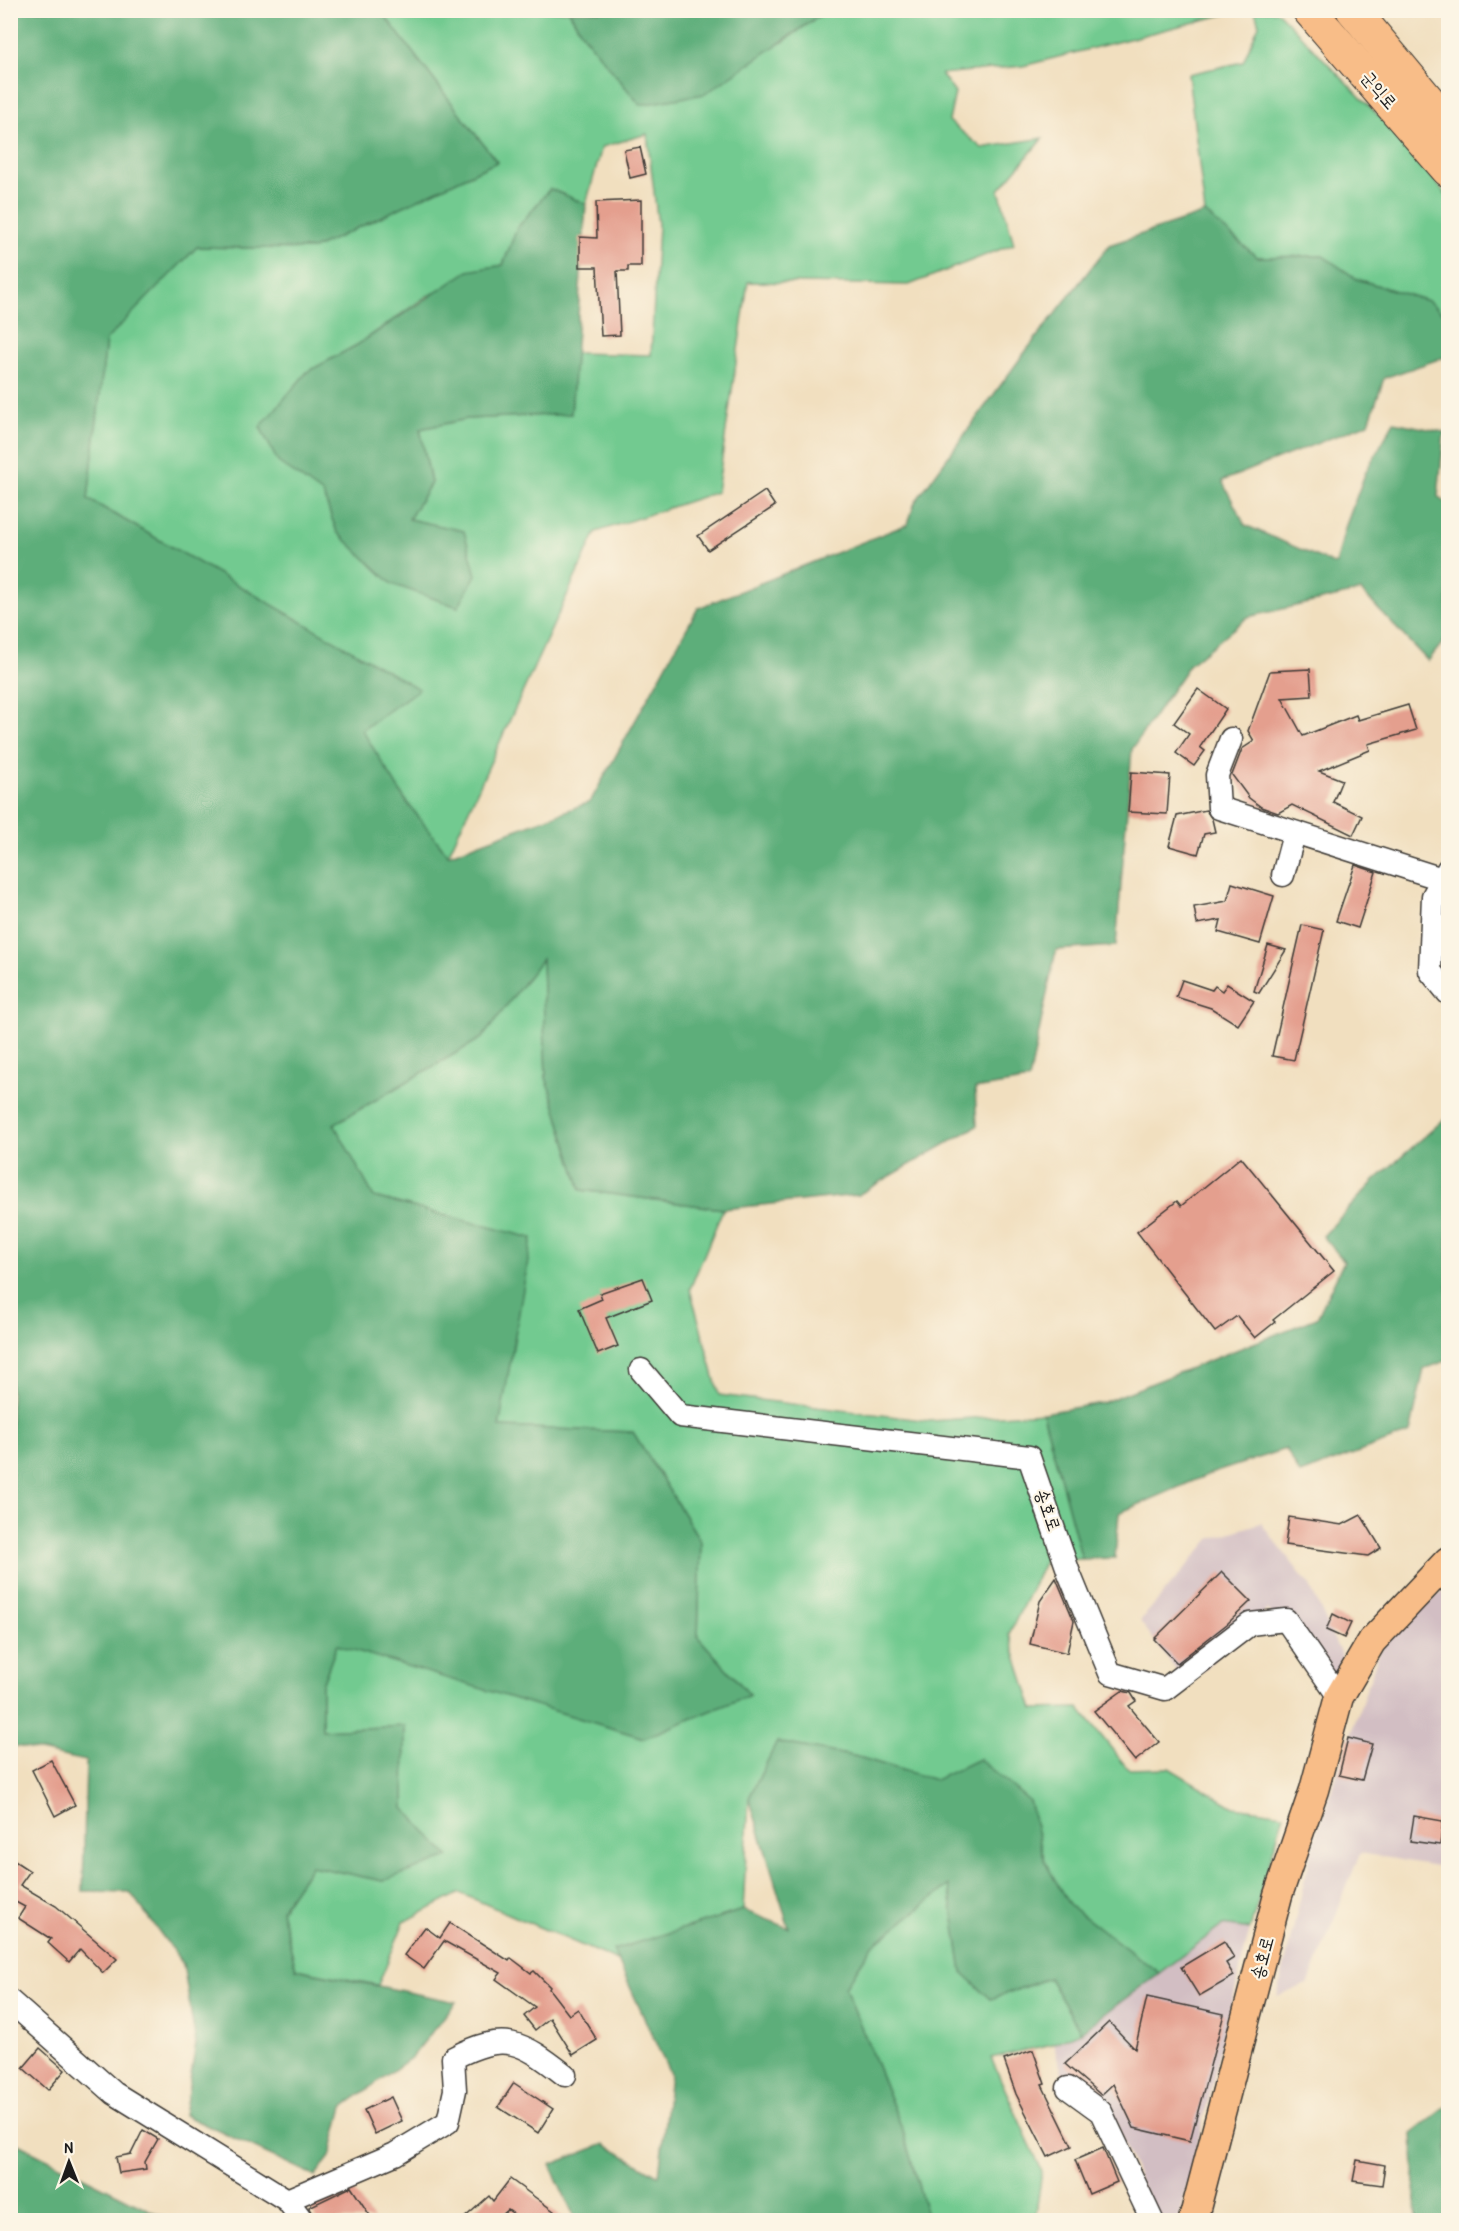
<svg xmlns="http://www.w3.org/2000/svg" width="1459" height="2231" viewBox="0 0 1459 2231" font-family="'Patrick Hand','Poor Story',sans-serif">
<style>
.industrial{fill:#d2bec3}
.green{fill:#72ca90;stroke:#477356;stroke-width:1.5;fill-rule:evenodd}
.forest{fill:#5dae7a;stroke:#3c654b;stroke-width:1.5}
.building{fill:#e49f8e}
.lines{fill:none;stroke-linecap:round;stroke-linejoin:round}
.minor-casing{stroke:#3c3934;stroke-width:25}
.major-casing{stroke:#3c3934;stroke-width:31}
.highway-casing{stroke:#3c3934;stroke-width:35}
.minor{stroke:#fff;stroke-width:22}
.major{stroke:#f8bd88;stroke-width:28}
.highway{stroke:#f8bd88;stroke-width:33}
.labels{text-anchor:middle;stroke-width:4.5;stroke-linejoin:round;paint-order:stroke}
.street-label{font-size:18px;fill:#1c1c1c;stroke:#fcf5e5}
</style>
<rect width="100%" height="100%" fill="#fcf5e5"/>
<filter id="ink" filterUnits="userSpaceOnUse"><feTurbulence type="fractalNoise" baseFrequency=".0167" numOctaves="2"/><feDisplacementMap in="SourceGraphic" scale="12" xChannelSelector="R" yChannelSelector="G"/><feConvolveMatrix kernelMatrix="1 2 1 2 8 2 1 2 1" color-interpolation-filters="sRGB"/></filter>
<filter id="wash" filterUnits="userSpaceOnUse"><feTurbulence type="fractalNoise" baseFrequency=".008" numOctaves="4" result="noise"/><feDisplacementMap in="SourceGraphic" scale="24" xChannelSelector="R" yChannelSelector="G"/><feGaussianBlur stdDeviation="1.35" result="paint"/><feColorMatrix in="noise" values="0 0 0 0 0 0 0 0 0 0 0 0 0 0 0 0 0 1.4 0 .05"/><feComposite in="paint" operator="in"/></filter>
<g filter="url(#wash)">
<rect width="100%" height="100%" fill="#f1dfbf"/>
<!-- industrial -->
<g class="industrial">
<polygon points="1261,1523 1310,1586 1346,1666 1327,1701 1268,1609 1187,1685 1140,1621 1210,1539"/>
<polygon points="1448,1586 1448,1868 1360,1853 1309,1983 1277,1997 1314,1841 1382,1644"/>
<polygon points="1223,1925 1250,1929 1179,2220 1155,2220 1110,2108 1064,2078 1053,2044 1081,2032"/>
</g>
<!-- green -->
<g class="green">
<path d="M381,11H569L583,35L640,104L783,42L826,11H1238L1023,66L941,74L955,93L949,121L982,148L1043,138L999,190L1014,244L909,285L748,282L717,492L596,532L448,855L406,801L361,730L418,689L88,499L106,339L197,247L313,249L497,162ZM647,134L658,225L651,355L575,353L571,414L467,419L420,429L431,482L409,519L337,532L323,494L260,428L307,372L357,345L427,296L503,265L517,228L550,189L586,204L602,147Z"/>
<polygon points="1255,11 1277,11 1402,140 1448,197 1448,317 1428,301 1357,279 1323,256 1257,257 1205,213 1188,74 1243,62 1259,25"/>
<polygon points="542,958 546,1077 581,1190 723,1209 690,1289 719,1395 930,1421 1043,1413 1082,1559 1045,1561 1009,1634 1033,1709 1079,1708 1128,1769 1169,1768 1234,1807 1284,1814 1250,1929 1223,1925 1159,1973 1069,1905 1045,1862 1029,1801 935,1780 858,1757 777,1742 749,1798 743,1910 614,1950 618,1961 460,1893 404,1922 378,1985 296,1969 281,1910 311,1866 383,1881 404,1808 405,1726 322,1730 322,1685 337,1644 644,1738 750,1695 698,1637 701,1542 633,1432 499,1427 531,1238 374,1197 333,1125 482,1038"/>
<polygon points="949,1885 962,1972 991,1999 1049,1978 1081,2032 1052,2044 991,2058 1042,2171 1035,2220 928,2220 903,2131 845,1987 872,1946"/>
</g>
<!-- forest -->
<g class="forest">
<polygon points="11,10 381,11 497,162 313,249 197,247 106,340 88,499 419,689 362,730 406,801 448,855 590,802 698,608 908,524 915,502 1022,356 1109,245 1205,213 1257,257 1323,256 1357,279 1428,301 1448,317 1448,356 1384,378 1369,423 1222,481 1245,525 1336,565 1345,528 1366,471 1394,422 1444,432 1438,497 1448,504 1448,636 1428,661 1361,591 1248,617 1189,665 1132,749 1116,946 1056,950 1029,1080 975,1089 977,1126 858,1195 723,1209 581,1190 546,1077 542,959 482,1038 334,1124 374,1197 532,1238 499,1427 633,1432 701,1542 698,1637 750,1695 644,1738 337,1645 322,1685 322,1730 405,1726 404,1808 449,1857 383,1881 311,1866 281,1910 296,1969 456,2002 412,2057 343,2107 330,2157 315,2176 184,2115 196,2044 183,1964 130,1892 83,1891 86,1761 11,1745"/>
<polygon points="569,11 826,11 705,94 640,105 583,35"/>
<polygon points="550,189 586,204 571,414 467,419 420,429 431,483 409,519 464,531 476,575 458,607 392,584 337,532 323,494 278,462 260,427 307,372 357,345 468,271 503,265 517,228"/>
<polygon points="1448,1116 1448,1360 1424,1369 1410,1433 1300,1474 1286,1449 1207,1475 1119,1513 1115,1558 1082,1559 1043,1413 1102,1403 1317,1318 1344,1261 1323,1236 1374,1181"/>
<polygon points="777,1742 858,1757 935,1780 979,1759 1029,1801 1045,1862 1069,1905 1159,1973 1081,2032 1049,1978 991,1999 962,1972 949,1885 872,1946 845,1987 903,2131 928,2220 576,2220 550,2165 604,2144 659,2176 670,2074 613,1950 743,1910 789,1928 749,1798"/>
<polygon points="1448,2105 1448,2220 1417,2220 1412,2133"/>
<polygon points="10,2140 169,2220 11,2220"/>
</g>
<g id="blocks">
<!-- building -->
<g class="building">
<polygon points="640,147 646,174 630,178 624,150"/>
<polygon points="641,200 641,266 628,266 628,271 617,271 620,335 601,336 597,267 580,267 580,237 597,238 596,202"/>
<polygon points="765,491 775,506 708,550 698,536"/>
<polygon points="1310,669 1312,696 1282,698 1303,736 1356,715 1358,720 1408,705 1416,730 1368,744 1370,750 1319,771 1342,780 1333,802 1362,816 1353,835 1292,805 1278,813 1261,807 1249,798 1232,775 1242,749 1254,741 1248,731 1270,671"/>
<polygon points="1198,689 1226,709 1200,747 1205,751 1194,766 1176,753 1189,734 1174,723"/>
<polygon points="1131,772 1170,775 1167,814 1128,812"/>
<polygon points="1206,810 1212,819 1215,832 1204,834 1198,854 1169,846 1177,816"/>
<polygon points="1355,865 1376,872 1358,928 1336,921"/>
<polygon points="1232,883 1274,896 1260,944 1218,932 1221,920 1197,924 1194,907 1227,901"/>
<polygon points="1302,925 1324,930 1294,1060 1272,1056"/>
<polygon points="1268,945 1286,950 1259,993 1254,991"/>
<polygon points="1182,980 1212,990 1215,986 1222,991 1227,984 1254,1001 1238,1025 1211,1008 1176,997"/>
<polygon points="1241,1157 1334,1271 1273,1320 1275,1322 1255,1338 1237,1316 1215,1332 1137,1232 1177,1201 1181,1206"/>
<polygon points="643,1278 652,1300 606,1318 618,1346 598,1354 579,1309 602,1299 600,1293"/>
<polygon points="1361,1515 1381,1548 1368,1556 1285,1545 1289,1517 1342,1525"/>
<polygon points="1222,1572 1251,1601 1227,1624 1177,1663 1154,1639"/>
<polygon points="1056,1578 1074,1621 1067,1653 1030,1644 1040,1601"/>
<polygon points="1333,1614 1351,1623 1344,1638 1326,1630"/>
<polygon points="1122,1691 1131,1693 1136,1701 1129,1706 1159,1742 1135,1761 1094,1711"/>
<polygon points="1348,1738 1372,1744 1362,1780 1339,1775"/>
<polygon points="51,1760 75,1805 55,1816 32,1770"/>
<polygon points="1414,1816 1443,1821 1440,1845 1410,1841"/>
<polygon points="10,1858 30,1871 20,1885 56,1906 117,1959 103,1973 80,1949 69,1962 48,1943 51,1939 18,1918 25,1907 10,1899"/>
<polygon points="450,1923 509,1961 511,1958 531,1973 534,1971 550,1987 549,1989 569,2015 578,2009 597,2040 573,2055 550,2018 535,2030 524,2016 535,2007 496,1979 501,1973 444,1941 424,1969 404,1955 425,1927 440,1938"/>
<polygon points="1224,1941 1234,1958 1226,1963 1234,1976 1199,1996 1181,1967"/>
<polygon points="1147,1997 1224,2014 1190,2141 1134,2128 1113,2084 1101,2095 1065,2064 1109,2022 1135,2049"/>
<polygon points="40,2048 65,2070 48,2090 23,2068"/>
<polygon points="1033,2050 1045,2084 1042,2085 1072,2146 1048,2157 1016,2094 1004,2060"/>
<polygon points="514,2083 553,2109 538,2133 498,2107"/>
<polygon points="391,2097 402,2121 375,2134 364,2110"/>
<polygon points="143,2130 158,2139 145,2162 146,2169 119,2173 116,2157 131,2154"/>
<polygon points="1103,2148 1117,2182 1089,2194 1075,2160"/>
<polygon points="1357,2160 1385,2165 1382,2185 1353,2181"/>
<polygon points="510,2179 566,2220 522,2220 508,2210 496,2220 462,2220 489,2196 493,2201"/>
<polygon points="351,2187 373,2220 317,2220 309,2207"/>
</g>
</g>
</g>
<g filter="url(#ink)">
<use href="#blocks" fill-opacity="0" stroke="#3c3934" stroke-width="1.5"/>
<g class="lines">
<!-- minor casing -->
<g class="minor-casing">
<g id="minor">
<polyline points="1231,739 1217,775 1219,808 1442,879"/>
<polyline points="1448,869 1433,896 1430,971 1448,993"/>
<polyline points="1283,875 1294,834"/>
<polyline points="641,1370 680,1416 1029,1457 1069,1573 1110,1673 1165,1689 1250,1624 1286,1620 1339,1697"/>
<polyline points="10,2001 114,2093 287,2200 302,2220"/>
<polyline points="1068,2088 1101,2112 1152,2220"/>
<path d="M287,2200L395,2154L448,2122L455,2090L453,2058C505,2031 521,2041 565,2075"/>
</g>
</g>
<!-- major casing -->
<g class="major-casing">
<polyline id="major" points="1193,2220 1278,1895 1314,1790 1339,1697 1372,1641 1448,1561"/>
</g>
<!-- highway casing -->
<g class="highway-casing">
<g id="highway">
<polyline points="1309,10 1448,170"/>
<polyline points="1353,10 1448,124"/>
</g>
</g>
<!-- minor -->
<use href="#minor" class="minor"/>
<!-- major -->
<use href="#major" class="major"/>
<!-- highway -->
<use href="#highway" class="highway"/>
</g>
</g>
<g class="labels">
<!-- street labels -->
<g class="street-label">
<text transform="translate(1379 90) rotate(49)" y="6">군익로</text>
<text transform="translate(1048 1510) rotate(71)" y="6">송호로</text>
<text transform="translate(1262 1958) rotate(-75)" y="6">송호로</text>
</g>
</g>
<!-- margin -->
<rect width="1459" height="2231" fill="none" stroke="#fcf5e5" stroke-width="36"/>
<!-- north arrow -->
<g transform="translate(69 2162) rotate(359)" stroke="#fcf5e5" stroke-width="4.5" paint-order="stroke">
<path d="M0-4.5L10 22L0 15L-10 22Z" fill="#1c1c1c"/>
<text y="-9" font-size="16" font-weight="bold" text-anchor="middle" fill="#1c1c1c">N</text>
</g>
</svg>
